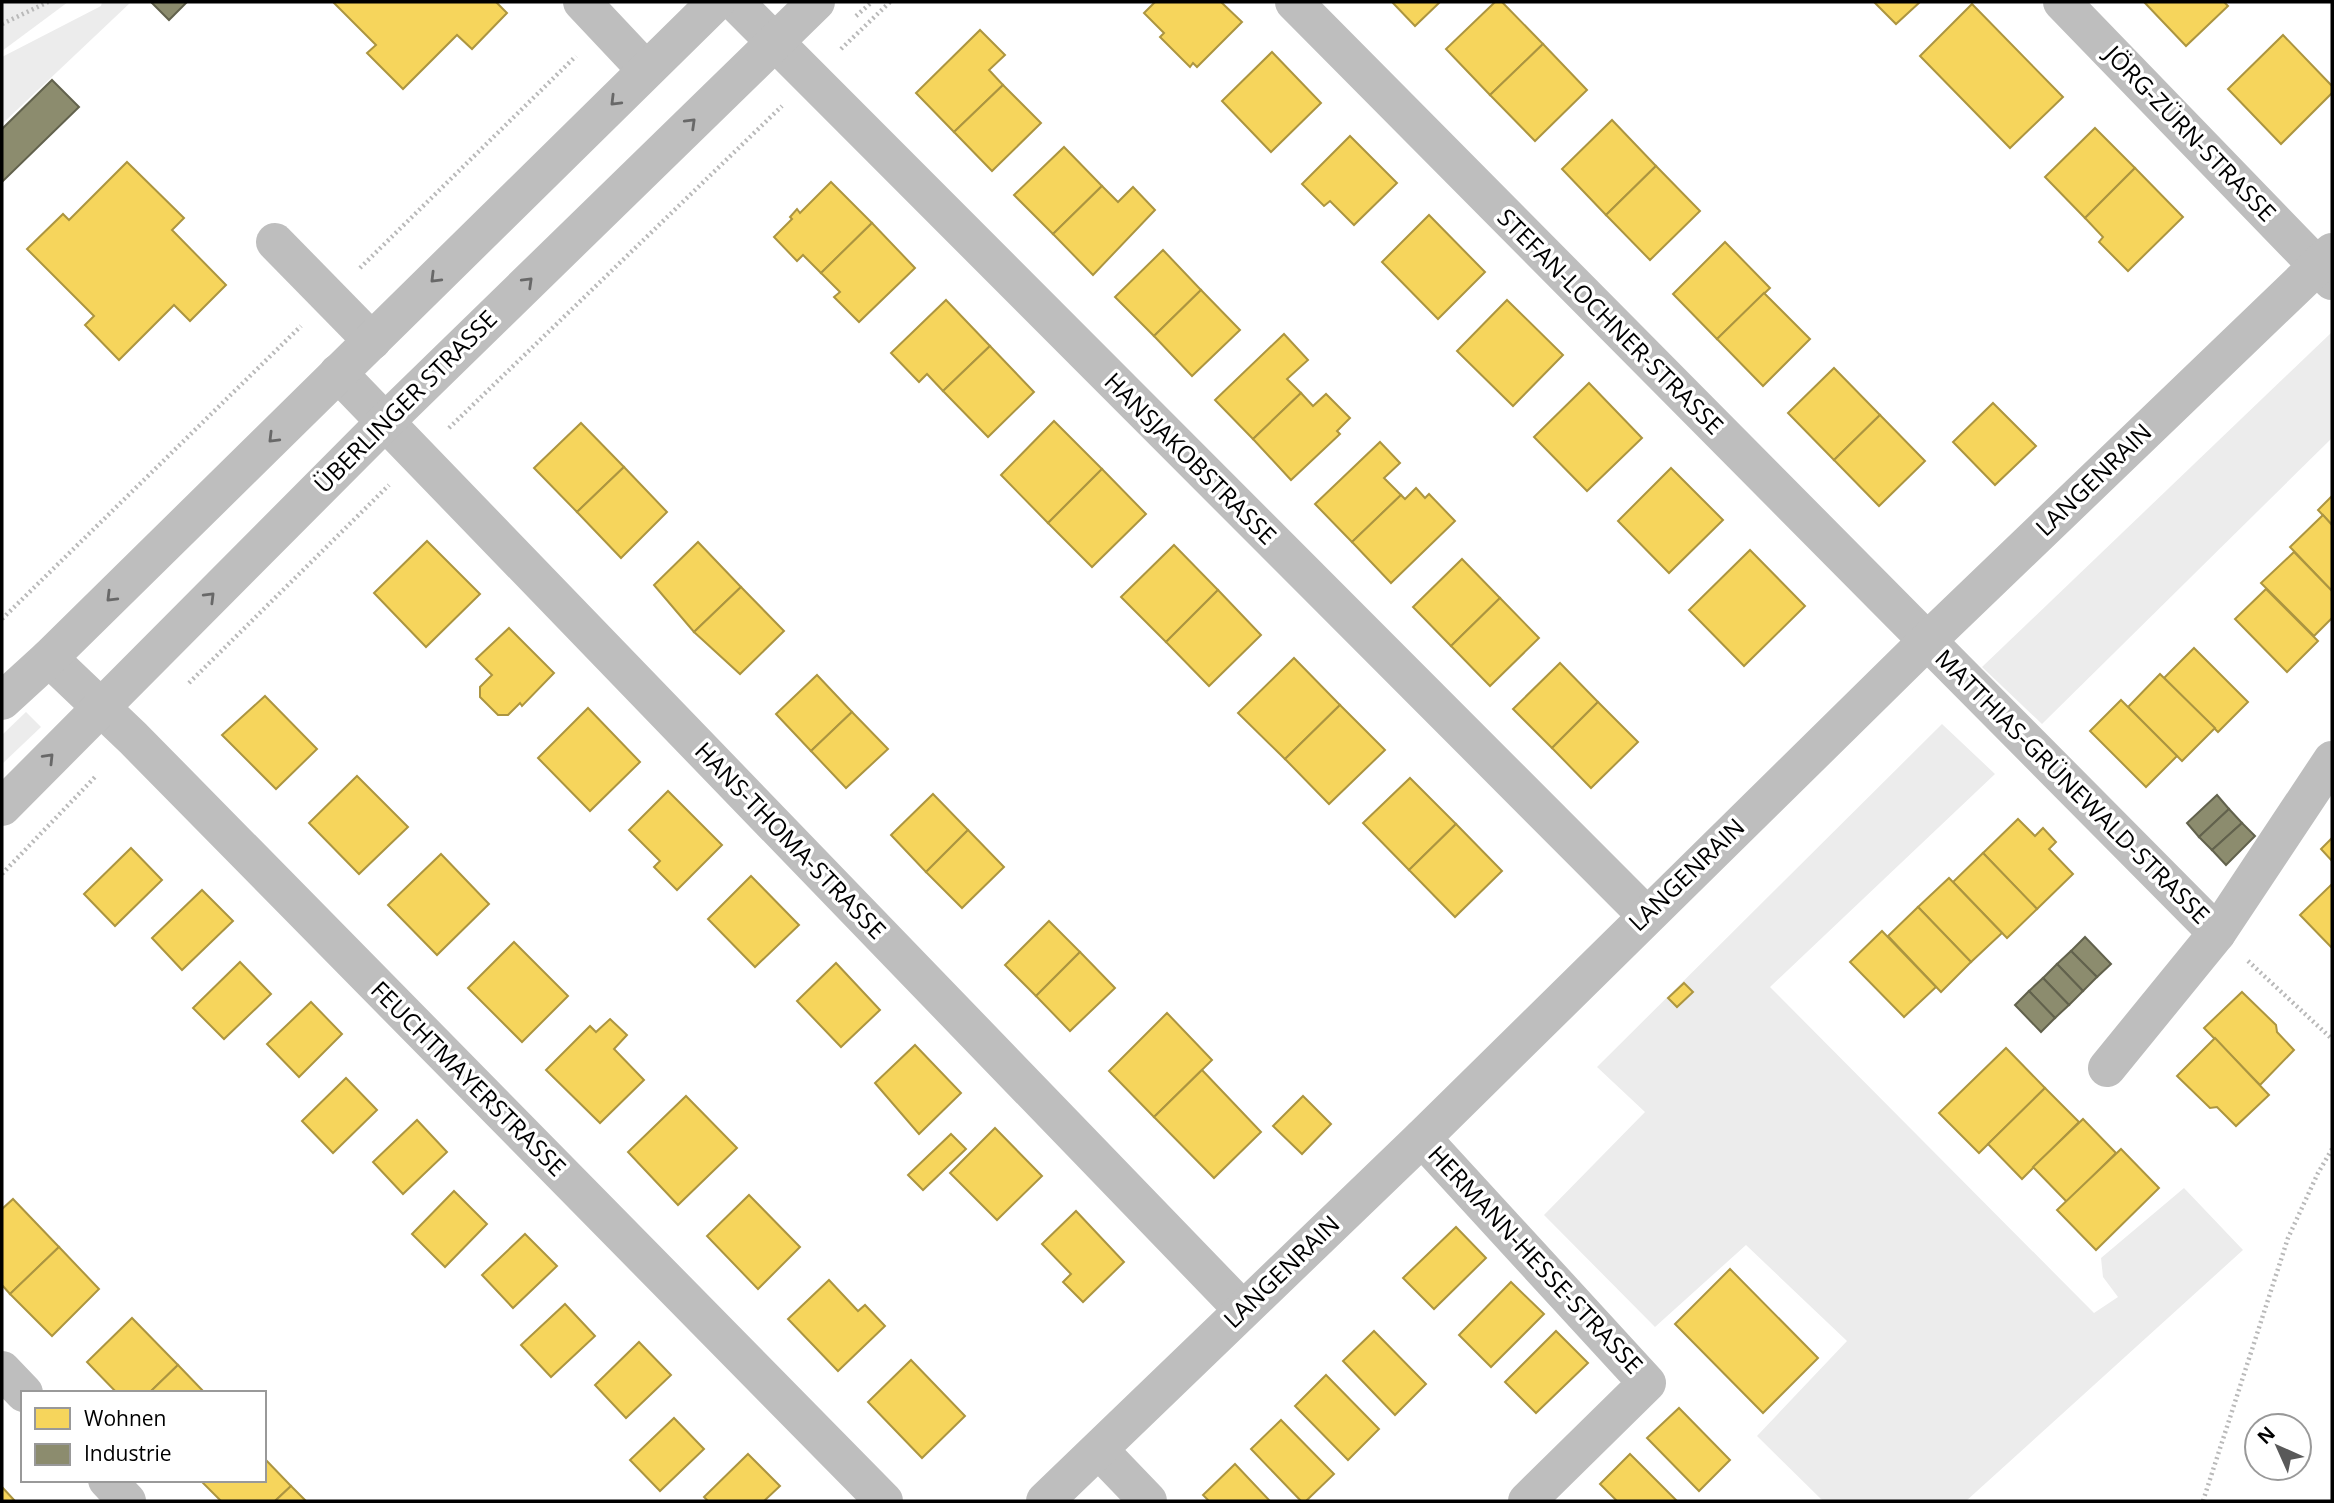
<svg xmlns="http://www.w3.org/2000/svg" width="2334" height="1503" viewBox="0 0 2334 1503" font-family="'Open Sans',sans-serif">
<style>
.green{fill:#ececec}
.homes{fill:#f6d55c;stroke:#ac9540;stroke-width:2}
.industry{fill:#8c8c6e;stroke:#62624d;stroke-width:2}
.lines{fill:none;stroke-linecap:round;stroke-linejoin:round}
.path{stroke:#b9b9b9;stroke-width:4.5;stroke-dasharray:2 3.5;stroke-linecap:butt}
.minor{stroke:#bebebe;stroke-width:38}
.oneway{stroke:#686868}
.labels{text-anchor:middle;stroke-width:7;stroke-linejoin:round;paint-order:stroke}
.street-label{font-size:24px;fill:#000;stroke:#fff}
</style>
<rect width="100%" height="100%" fill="#fff"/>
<!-- green -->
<g class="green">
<polygon points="2,2 68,2 2,51"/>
<polygon points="102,2 131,2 2,124 2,57 101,6"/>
<polygon points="2332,332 2332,438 2042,724 1982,667"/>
<polygon points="26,712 41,727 2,764 2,735"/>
<polygon points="1942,724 1995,774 1770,987 2094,1313 2118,1297 2103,1277 2101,1258 2184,1188 2243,1250 1966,1501 1823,1501 1757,1436 1847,1341 1746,1245 1655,1327 1544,1215 1645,1112 1597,1067"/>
</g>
<!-- homes -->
<g class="homes">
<polygon points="333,2 496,2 507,13 472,49 457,35 403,89 367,53 376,45"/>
<polygon points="1155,2 1221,2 1242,22 1197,67 1193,63 1190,67 1160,37 1164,33 1144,13"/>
<polygon points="1392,2 1440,2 1415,26"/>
<polygon points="1495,2 1502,2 1543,44 1490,95 1446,49"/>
<polygon points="1874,2 1920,2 1896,24"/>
<polygon points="2144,2 2224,2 2228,6 2186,46"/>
<polygon points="1972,4 2063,97 2010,148 1920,56"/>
<polygon points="980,30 1005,55 989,70 1003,85 954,132 916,93"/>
<polygon points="2283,35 2332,86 2332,93 2281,144 2228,89"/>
<polygon points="1543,44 1587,90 1535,141 1490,95"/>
<polygon points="1272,52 1321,103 1271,152 1222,101"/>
<polygon points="1003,85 1041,123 992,171 954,132"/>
<polygon points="1612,120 1656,166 1606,215 1562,169"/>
<polygon points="2095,128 2135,168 2085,218 2045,177"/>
<polygon points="1350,136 1397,183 1354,225 1330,201 1324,206 1302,184"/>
<polygon points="1064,147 1102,186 1053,234 1014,195"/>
<polygon points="127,162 184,218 172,230 226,285 190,321 174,305 119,360 85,325 94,316 27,249 63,214 69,220"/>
<polygon points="1656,166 1700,211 1650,260 1606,215"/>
<polygon points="2135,168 2183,217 2128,271 2099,242 2103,237 2085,218"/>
<polygon points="831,182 872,223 821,273 803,255 797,261 774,237 792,219 790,217 797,209 800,213"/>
<polygon points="1102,186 1118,202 1133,187 1155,210 1093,275 1053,234"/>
<polygon points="1429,215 1485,272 1438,319 1382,262"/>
<polygon points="872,223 915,268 859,322 834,297 840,292 821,273"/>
<polygon points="1725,242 1770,288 1717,339 1673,294"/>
<polygon points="1163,250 1201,290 1154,336 1115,297"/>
<polygon points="1201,290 1240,330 1192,376 1154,336"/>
<polygon points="1764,293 1810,339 1763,386 1717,339"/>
<polygon points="946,300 990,346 943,391 927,374 919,382 891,353"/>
<polygon points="1507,300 1563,355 1513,406 1457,351"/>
<polygon points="1284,334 1308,360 1287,379 1301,393 1253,439 1215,400"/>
<polygon points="990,346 1034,392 988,437 943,391"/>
<polygon points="1834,368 1880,415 1834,460 1788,413"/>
<polygon points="1589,383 1642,438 1587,491 1534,437"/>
<polygon points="1301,393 1313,406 1326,394 1350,418 1337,431 1340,434 1291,480 1253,439"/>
<polygon points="1993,403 2036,446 1995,485 1953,442"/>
<polygon points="1880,415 1925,461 1879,506 1834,460"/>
<polygon points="1054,421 1102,469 1048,523 1001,475"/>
<polygon points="581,423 624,467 577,512 534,468"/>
<polygon points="1380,442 1400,463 1384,478 1401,495 1352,542 1315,504"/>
<polygon points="624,467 667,512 621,558 577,512"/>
<polygon points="1671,468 1723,520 1669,573 1618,521"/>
<polygon points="1102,469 1146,514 1092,567 1048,523"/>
<polygon points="1416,488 1425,498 1429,494 1455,521 1391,583 1352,542 1401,495 1405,499"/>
<polygon points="2332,496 2332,525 2318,510"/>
<polygon points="2323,515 2332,525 2332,591 2290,547"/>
<polygon points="427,541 480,594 426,647 374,593"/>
<polygon points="698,542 741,587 694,632 654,585"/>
<polygon points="1174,545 1218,590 1166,642 1121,597"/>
<polygon points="1750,550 1805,606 1744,666 1689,610"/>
<polygon points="2294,552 2332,591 2332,618 2314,636 2261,583"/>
<polygon points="1462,559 1500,598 1451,646 1413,607"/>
<polygon points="741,587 784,631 740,674 694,632"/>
<polygon points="2266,589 2318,641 2287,672 2235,619"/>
<polygon points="1218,590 1261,635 1209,686 1166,642"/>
<polygon points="1500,598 1539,638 1490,686 1451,646"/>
<polygon points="509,628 554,673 522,706 520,703 508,715 498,715 480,697 480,687 492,675 476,659"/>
<polygon points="2194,648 2248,702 2218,732 2164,678"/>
<polygon points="1294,658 1340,705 1285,759 1238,713"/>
<polygon points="1560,663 1598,702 1552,748 1513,709"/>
<polygon points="2160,674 2215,728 2182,761 2128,707"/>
<polygon points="817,675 852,712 811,751 776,714"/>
<polygon points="265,696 317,749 276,789 222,735"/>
<polygon points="2121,700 2177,756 2146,787 2090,731"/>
<polygon points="1598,702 1638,742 1591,788 1552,748"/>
<polygon points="1340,705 1385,750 1329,804 1285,759"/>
<polygon points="588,708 640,762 590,811 538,758"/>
<polygon points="852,712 888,749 846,788 811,751"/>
<polygon points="357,776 408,827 359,874 309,823"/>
<polygon points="1410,778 1456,824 1409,870 1363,823"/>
<polygon points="668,791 722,845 677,890 654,867 660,861 629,830"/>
<polygon points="933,794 968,830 926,872 891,835"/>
<polygon points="2018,819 2035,836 2043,828 2056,842 2049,849 2073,874 2037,909 1983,853"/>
<polygon points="1456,824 1502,871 1455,917 1409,870"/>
<polygon points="968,830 1004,867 962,908 926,872"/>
<polygon points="2332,838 2332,861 2321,849"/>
<polygon points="131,848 162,880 115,926 84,894"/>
<polygon points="1983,853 2037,909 2007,938 1953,882"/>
<polygon points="441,854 489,904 437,955 388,905"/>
<polygon points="751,876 799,925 755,967 708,919"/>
<polygon points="1949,878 2002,933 1971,962 1918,907"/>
<polygon points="2332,884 2332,948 2300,915"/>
<polygon points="202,890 233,921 182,970 152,938"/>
<polygon points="1918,907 1971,962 1941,992 1888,936"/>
<polygon points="1049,921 1080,952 1036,996 1005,965"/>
<polygon points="1882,931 1936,987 1904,1017 1850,962"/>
<polygon points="514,942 568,996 522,1042 468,988"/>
<polygon points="1080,952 1115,988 1070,1031 1036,996"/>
<polygon points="240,962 271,994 224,1039 193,1008"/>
<polygon points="836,963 880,1010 841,1047 797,1001"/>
<polygon points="1684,983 1693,992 1677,1007 1668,998"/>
<polygon points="2242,992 2276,1025 2277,1032 2294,1050 2260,1085 2204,1028"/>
<polygon points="311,1002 342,1034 299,1077 267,1044"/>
<polygon points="1167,1013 1212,1060 1154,1117 1109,1071"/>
<polygon points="610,1019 627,1035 614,1049 644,1080 600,1123 546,1070 590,1026 596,1032"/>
<polygon points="2215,1038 2269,1095 2236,1126 2217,1107 2210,1108 2177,1076"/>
<polygon points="915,1045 961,1093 919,1134 875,1083"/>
<polygon points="2006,1048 2045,1088 1979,1153 1939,1113"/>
<polygon points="1202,1070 1261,1132 1214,1178 1154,1117"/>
<polygon points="346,1078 377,1110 333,1153 302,1121"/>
<polygon points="2045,1088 2079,1122 2022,1179 1988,1144"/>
<polygon points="686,1096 737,1148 678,1205 628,1152"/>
<polygon points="1303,1096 1331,1124 1302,1154 1273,1126"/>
<polygon points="2083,1119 2116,1153 2067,1202 2033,1167"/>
<polygon points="417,1120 447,1152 403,1194 373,1162"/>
<polygon points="995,1128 1042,1176 997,1220 950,1173"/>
<polygon points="951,1134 966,1149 923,1190 908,1175"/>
<polygon points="2121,1149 2159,1188 2096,1250 2057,1210"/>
<polygon points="454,1191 487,1224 445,1267 412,1234"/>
<polygon points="749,1195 800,1247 758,1289 707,1236"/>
<polygon points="13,1199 59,1247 10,1294 2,1285 2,1209"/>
<polygon points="1076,1211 1124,1262 1083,1302 1063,1282 1071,1274 1042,1244"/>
<polygon points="1456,1227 1486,1258 1434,1309 1403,1278"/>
<polygon points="525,1234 557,1266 513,1308 482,1275"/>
<polygon points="59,1247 99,1289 52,1336 10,1294"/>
<polygon points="1730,1269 1818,1358 1763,1413 1675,1324"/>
<polygon points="829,1280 858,1311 865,1305 885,1326 838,1371 788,1319"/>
<polygon points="1511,1282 1544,1314 1491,1367 1459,1335"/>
<polygon points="565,1304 595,1336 551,1377 521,1345"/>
<polygon points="132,1318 178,1365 149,1393 117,1393 87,1362"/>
<polygon points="1374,1331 1426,1384 1395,1415 1343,1361"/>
<polygon points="1556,1331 1588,1363 1536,1413 1505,1382"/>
<polygon points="639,1342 671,1375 626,1418 595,1385"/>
<polygon points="911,1360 965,1416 922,1458 868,1402"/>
<polygon points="178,1365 205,1393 149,1393"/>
<polygon points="1326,1375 1379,1429 1348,1460 1295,1406"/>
<polygon points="1679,1408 1730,1460 1699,1491 1647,1438"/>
<polygon points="674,1418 704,1449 660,1491 630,1460"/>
<polygon points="1281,1420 1334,1474 1306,1501 1301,1501 1251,1449"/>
<polygon points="748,1454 780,1486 764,1501 708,1501 704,1497"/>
<polygon points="1630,1454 1677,1501 1617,1501 1600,1484"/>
<polygon points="264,1458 291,1486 275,1501 221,1501 202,1482 264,1480"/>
<polygon points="1235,1464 1270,1501 1209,1501 1203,1495"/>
<polygon points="291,1486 306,1501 275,1501"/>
<polygon points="2,1487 15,1501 2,1501"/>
</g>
<!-- industry -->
<g class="industry">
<polygon points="151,2 187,2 169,20"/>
<polygon points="52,80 79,107 2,182 2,129"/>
<polygon points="2217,795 2229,809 2199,837 2187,823"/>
<polygon points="2229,809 2242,823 2212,850 2199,837"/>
<polygon points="2242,823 2255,836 2226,865 2212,850"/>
<polygon points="2085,937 2111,964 2097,977 2071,951"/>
<polygon points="2071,951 2097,977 2083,991 2057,964"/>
<polygon points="2057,964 2083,991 2069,1005 2043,978"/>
<polygon points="2043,978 2069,1005 2055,1018 2029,991"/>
<polygon points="2029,991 2055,1018 2041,1032 2015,1005"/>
</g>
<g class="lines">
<!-- path -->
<g class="path">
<polyline points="856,16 872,2"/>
<polyline points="2,24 48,2"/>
<polyline points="841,49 890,2"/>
<polyline points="360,268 576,56"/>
<polyline points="449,428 782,106"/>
<polyline points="2,619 301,326"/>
<polyline points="189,683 389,485"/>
<polyline points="2,874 96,776"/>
<polyline points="2248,961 2332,1039"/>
<polyline points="2203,1501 2288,1238 2318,1173 2332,1149"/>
</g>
<!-- minor -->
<g class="minor">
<polyline points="582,2 646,70"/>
<polyline points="735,2 1646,915"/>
<polyline points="1294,2 2217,933"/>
<polyline points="2062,2 2332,281"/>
<polyline points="275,242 372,341"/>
<polyline points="338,373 1242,1309"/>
<polyline points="49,658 133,738 884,1501"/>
<polyline points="2,701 49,658 716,2"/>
<polyline points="2,807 385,422 816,2"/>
<polyline points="2107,1068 2217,933 2332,760"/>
<polyline points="1422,1138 1647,1383 1527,1501"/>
<polyline points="2,1370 24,1393"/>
<polyline points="1099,1450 1148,1501"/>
<polyline points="107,1480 127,1501"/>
<polyline points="1045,1501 1422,1138 1926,642 2332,252"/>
</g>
</g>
<!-- one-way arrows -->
<defs><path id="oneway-chevron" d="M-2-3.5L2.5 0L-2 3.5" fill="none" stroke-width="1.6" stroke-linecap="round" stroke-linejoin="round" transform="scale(1.75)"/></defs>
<g class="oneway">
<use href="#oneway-chevron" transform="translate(615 101) rotate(135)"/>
<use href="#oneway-chevron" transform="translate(691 123) rotate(-44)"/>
<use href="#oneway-chevron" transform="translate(435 278) rotate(135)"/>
<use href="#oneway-chevron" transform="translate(528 282) rotate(-44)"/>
<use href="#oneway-chevron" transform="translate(273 438) rotate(135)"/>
<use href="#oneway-chevron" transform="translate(111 597) rotate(135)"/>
<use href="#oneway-chevron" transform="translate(210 597) rotate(-45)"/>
<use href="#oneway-chevron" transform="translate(49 758) rotate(-46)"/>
</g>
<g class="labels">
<!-- street labels -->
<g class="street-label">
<text transform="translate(2190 134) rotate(46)" y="8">JÖRG-ZÜRN-STRASSE</text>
<text transform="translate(1610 322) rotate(45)" y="8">STEFAN-LOCHNER-STRASSE</text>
<text transform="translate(406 402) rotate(-45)" y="8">ÜBERLINGER STRASSE</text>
<text transform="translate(1190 459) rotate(45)" y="8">HANSJAKOBSTRASSE</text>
<text transform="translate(2094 480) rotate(-44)" y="8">LANGENRAIN</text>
<text transform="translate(2072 787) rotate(45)" y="8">MATTHIAS-GRÜNEWALD-STRASSE</text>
<text transform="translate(790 841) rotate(46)" y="8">HANS-THOMA-STRASSE</text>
<text transform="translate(1687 875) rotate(-44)" y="8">LANGENRAIN</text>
<text transform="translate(468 1079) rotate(45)" y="8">FEUCHTMAYERSTRASSE</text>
<text transform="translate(1535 1260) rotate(47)" y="8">HERMANN-HESSE-STRASSE</text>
<text transform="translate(1282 1272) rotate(-44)" y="8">LANGENRAIN</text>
</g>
</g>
<!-- border -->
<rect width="2334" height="1503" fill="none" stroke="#000000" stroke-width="7"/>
<!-- legend -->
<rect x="21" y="1391" width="245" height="91" fill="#ffffff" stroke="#999999" stroke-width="2"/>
<rect x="35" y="1408" width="35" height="21" fill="#f6d55c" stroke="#999999" stroke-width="2"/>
<text x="84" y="1426" font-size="21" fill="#000000">Wohnen</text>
<rect x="35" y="1444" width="35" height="21" fill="#8c8c6e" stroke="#999999" stroke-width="2"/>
<text x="84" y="1461" font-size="21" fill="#000000">Industrie</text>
<!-- north arrow -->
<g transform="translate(2278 1447) rotate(315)"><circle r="33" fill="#ffffff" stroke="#999999" stroke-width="2"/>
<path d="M0-5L12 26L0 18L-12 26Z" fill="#595959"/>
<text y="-10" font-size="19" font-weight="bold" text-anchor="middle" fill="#000000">N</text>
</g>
</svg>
